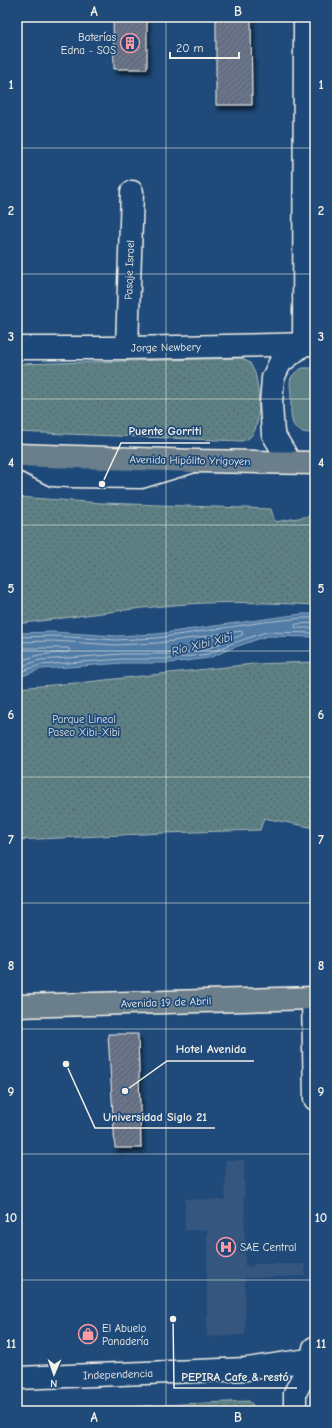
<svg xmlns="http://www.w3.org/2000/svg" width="332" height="1428" viewBox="0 0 332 1428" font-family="'Comic Neue',sans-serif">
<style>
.built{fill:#36577f}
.grass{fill:#5d8085;stroke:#a8b8b6}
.park{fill:url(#park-dots);stroke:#a8b8b6}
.water{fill:#517ba6;stroke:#92aac0}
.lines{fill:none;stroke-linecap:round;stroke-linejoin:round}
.shore{stroke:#b3c2ce;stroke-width:1}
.building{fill:url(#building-hatch);stroke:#f4f1e8;filter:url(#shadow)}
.minor-casing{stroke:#f4f1e8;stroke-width:25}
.major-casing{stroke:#f4f1e8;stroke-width:25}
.minor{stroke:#1f4a7a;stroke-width:22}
.major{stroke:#6b7e8b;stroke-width:22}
.grid{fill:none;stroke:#f4f1e8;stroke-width:1;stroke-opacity:0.55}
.labels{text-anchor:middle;stroke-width:3.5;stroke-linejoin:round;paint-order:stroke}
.poi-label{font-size:11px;fill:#f4f1e8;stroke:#1f4a7a;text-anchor:start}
.street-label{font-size:11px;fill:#f4f1e8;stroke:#1f4a7a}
.park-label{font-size:11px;fill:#dde0d9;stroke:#1f4a7a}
.water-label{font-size:12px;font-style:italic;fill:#dcdfde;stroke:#1f4a7a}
.leader{fill:none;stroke:#f4f1e8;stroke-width:1.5}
.callout-dot{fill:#f4f1e8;stroke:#1f4a7a;stroke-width:1.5}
.callout-label{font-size:12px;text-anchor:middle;font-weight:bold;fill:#f4f1e8;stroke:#1f4a7a;stroke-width:3.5;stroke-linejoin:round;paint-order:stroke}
.neatline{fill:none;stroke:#f4f1e8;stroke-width:1.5}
.grid-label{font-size:13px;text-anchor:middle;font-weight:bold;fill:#f4f1e8}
</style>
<defs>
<pattern id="park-dots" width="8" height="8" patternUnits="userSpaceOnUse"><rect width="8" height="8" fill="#5d8085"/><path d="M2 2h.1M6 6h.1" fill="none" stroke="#546769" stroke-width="1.8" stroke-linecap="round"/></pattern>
<pattern id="building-hatch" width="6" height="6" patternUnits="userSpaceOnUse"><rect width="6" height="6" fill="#6b748b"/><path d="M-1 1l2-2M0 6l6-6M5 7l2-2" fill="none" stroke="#5a5e68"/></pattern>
<filter id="shadow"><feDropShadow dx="2.5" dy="4.5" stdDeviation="2" flood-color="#0009"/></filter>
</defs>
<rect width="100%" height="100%" fill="#1f4a7a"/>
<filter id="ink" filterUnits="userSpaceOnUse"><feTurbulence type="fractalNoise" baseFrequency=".025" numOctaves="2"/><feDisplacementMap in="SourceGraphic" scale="8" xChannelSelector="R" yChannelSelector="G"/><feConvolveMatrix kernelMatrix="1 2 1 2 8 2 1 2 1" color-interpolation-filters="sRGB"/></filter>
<g filter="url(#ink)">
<!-- built -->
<polygon class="built" points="226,1160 244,1160 245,1266 253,1267 253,1264 305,1264 305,1276 245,1278 245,1335 207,1337 207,1230 185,1230 185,1199 225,1200"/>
<!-- grass -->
<path class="grass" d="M303,368H315V433C288,434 291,418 291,397C291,391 289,383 291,378C294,373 298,370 303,368Z"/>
<!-- park -->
<g class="park">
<path d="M241,358L250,363C252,367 255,372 256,377C259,391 262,427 250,437C248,439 244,440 242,441L17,432V364Z"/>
<path d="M17,497L102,503L271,509L275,522L315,515V605C272,603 230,601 187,604C130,608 74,617 17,624Z"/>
<polygon points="315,662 315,828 264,818 260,830 163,833 17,840 17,688 87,682 253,664"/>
<polygon points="249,1401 259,1411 34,1411"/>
</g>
<!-- water -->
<polygon class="water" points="301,614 315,614 315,637 267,636 232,648 209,658 170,663 123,663 41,669 17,678 17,633 53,632 116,636 157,634"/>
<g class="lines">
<!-- shore -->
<g class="shore">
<polyline points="315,623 296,624 295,625 296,628 315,628"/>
<polyline points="17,637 53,636 116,640 157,638 264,622 302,618 315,618"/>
<polyline points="17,642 53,641 116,645 158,643 241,631 243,633 242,635 206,649 169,654 122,654 40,660 17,668"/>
<polyline points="17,648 68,648 70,650 68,652 38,655 17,662"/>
<polyline points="17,673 40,665 123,659 169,659 208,654 231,644 266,632 315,633"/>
</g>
</g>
<!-- building -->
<g class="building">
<polygon points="113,17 147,17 147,69 114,69"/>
<polygon points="216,17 251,17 252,105 216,105"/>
<polygon points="108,1034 138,1034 141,1148 115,1148"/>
</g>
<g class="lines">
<!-- minor casing -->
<g class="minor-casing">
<g id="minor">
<polyline points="304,344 305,17"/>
<polyline points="17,348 127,348 315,344"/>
<polyline points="127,348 132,192"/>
<polyline points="17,457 53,475 70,476 141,477 191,462"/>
<polyline points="290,462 273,434 271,404 273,378 280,363 304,344"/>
<polyline points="313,998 315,1099"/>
<polyline points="17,1378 247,1369 315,1359"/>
<polyline points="295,1411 295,1393 312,1359 314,1348"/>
</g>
</g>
<!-- major casing -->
<g class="major-casing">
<g id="major">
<polyline points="17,455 196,461 315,463"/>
<polyline points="17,1006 315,998"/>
</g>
</g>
<!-- minor -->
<use href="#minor" class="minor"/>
<!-- major -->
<use href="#major" class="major"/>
</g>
</g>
<!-- grid -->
<path class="grid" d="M166,17V1411M17,148H315M17,274H315M17,399H315M17,525H315M17,651H315M17,777H315M17,903H315M17,1029H315M17,1154H315M17,1280H315"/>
<!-- icons -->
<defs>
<g id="building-ring" transform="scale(1)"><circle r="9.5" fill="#1f4a7a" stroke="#ff9aa2" stroke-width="1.5"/><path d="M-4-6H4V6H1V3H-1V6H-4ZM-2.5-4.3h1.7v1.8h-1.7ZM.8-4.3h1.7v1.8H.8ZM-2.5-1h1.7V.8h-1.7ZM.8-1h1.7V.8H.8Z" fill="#ff9aa2"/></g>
<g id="hospital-ring" transform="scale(1)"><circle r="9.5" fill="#1f4a7a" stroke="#ff9aa2" stroke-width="1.5"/><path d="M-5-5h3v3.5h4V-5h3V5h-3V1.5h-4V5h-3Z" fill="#ff9aa2"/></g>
<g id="shop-ring" transform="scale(1)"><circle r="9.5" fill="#1f4a7a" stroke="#ff9aa2" stroke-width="1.5"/><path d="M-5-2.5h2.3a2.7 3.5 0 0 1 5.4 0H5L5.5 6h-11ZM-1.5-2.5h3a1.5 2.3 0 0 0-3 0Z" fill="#ff9aa2"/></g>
</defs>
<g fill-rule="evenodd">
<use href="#building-ring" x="130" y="43"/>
<use href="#hospital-ring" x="226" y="1247"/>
<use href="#shop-ring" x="88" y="1334"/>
</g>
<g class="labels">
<!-- poi labels -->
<g class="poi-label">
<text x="116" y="41" text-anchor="end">Baterías<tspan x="116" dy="13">Edna - SOS</tspan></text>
<text x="240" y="1251">SAE Central</text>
<text x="102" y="1332">El Abuelo<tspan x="102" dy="13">Panadería</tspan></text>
</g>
<!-- street labels -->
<g class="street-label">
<text transform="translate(129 270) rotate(-88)" y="4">Pasaje Israel</text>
<text transform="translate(166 347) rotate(-1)" y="4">Jorge Newbery</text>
<text transform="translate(190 460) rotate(1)" y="4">Avenida Hipólito Yrigoyen</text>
<text transform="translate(166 1002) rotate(-2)" y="4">Avenida 19 de Abril</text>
<text transform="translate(118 1374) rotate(-2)" y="4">Independencia</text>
</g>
<!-- park labels -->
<g class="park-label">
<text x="84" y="723">Parque Lineal<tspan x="84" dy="13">Paseo Xibi-Xibi</tspan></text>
</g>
<!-- water labels -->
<g class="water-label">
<text transform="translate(202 644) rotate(-14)" y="4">Río Xibi Xibi</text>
</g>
</g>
<!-- callouts -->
<path class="leader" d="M102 484L121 443H210M125 1091L167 1061H254M66 1064L95 1128H215M173 1319L174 1388H297"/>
<g class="callout-dot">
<circle cx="102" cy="484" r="4"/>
<circle cx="125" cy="1091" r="4"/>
<circle cx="66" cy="1064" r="4"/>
<circle cx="173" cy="1319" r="4"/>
</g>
<g class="callout-label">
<text x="165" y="435">Puente Gorriti</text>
<text x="211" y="1053">Hotel Avenida</text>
<text x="155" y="1121">Universidad Siglo 21</text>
<text x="235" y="1381">PEPIRA Cafe &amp; restó</text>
</g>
<!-- margin -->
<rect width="332" height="1428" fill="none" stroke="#1f4a7a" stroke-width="44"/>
<!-- north arrow -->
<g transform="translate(54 1374) rotate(182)" stroke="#1f4a7a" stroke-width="3" paint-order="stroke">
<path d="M0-3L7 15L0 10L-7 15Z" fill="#f4f1e8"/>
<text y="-6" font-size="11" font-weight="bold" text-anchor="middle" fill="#f4f1e8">N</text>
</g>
<!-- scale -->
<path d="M170 52v6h69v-6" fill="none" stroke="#f4f1e8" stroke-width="2"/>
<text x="176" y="52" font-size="12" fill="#f4f1e8" stroke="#1f4a7a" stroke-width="3" paint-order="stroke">20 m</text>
<rect x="22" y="22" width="288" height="1384" class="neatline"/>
<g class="grid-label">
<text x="94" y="16">A</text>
<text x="238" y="16">B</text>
<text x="11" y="89">1</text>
<text x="321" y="89">1</text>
<text x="11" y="215">2</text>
<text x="321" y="215">2</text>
<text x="11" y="341">3</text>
<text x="321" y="341">3</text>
<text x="11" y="467">4</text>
<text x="321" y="467">4</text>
<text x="11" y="593">5</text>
<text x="321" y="593">5</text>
<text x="11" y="719">6</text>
<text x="321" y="719">6</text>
<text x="11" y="844">7</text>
<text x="321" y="844">7</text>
<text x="11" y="970">8</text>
<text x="321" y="970">8</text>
<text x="11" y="1096">9</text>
<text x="321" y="1096">9</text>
<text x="11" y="1222">10</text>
<text x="321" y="1222">10</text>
<text x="11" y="1348">11</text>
<text x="321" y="1348">11</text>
<text x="94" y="1422">A</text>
<text x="238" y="1422">B</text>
</g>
</svg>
